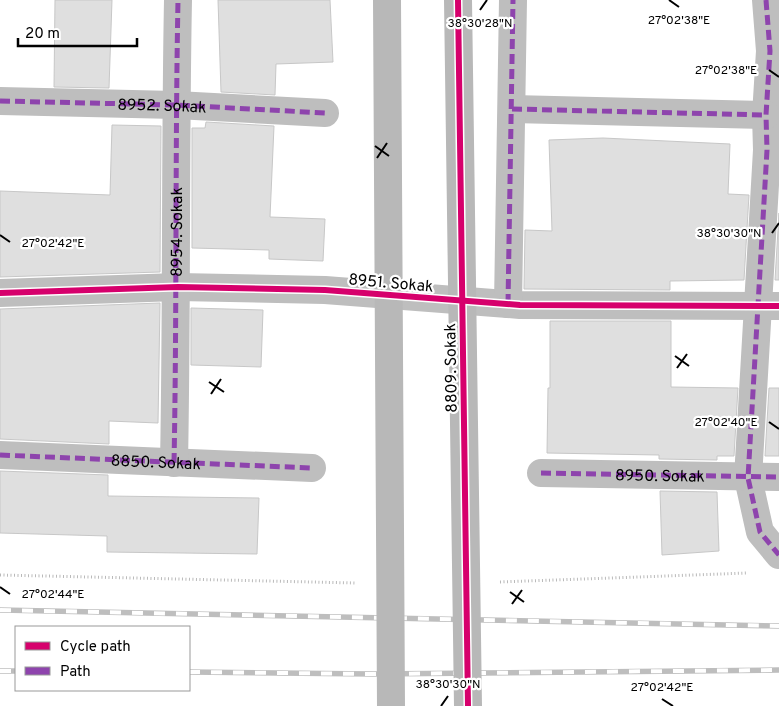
<svg xmlns="http://www.w3.org/2000/svg" width="779" height="706" viewBox="0 0 779 706" font-family="Overpass,sans-serif">
<style>
.building{fill:#dfdfdf;stroke:#c7c7c7}
.lines{fill:none;stroke-linecap:round;stroke-linejoin:round}
.path{stroke:#b9b9b9;stroke-width:3;stroke-dasharray:1 2.5;stroke-linecap:butt}
.street{stroke:#bebebe;stroke-width:28}
.rail-casing{stroke:#bebebe;stroke-width:5.5}
.rail{stroke:#fff;stroke-width:4;stroke-dasharray:11;stroke-linecap:butt}
.secondary-bridge{stroke:#b8b8b8;stroke-width:28}
.quiet{stroke:#8e44ad;stroke-width:5;stroke-dasharray:10 5;stroke-linecap:butt}
.cycleway-casing{stroke:#fff;stroke-width:9}
.cycleway{stroke:#d6006c;stroke-width:6}
.ticks{fill:none;stroke:#000;stroke-width:2}
.labels{text-anchor:middle;stroke-width:4.5;stroke-linejoin:round;paint-order:stroke}
.street-label{font-size:16px;fill:#000;stroke:#fff}
.ticks-label{font-size:12px;text-anchor:middle;fill:#000;stroke:#fff;stroke-width:4.5;stroke-linejoin:round;paint-order:stroke}
</style>
<rect width="100%" height="100%" fill="#fff"/>
<!-- building -->
<g class="building">
<polygon points="55,0 112,0 109,88 54,87"/>
<polygon points="218,0 330,0 333,62 276,64 275,95 221,92"/>
<polygon points="206,122 274,126 270,217 325,219 323,261 269,259 269,250 192,248 192,128 205,128"/>
<polygon points="112,125 161,126 160,272 0,277 0,191 110,195"/>
<polygon points="603,138 730,144 728,194 749,195 744,280 670,281 670,290 524,289 525,230 552,231 549,140"/>
<polygon points="779,213 779,280 775,280"/>
<polygon points="160,303 158,423 109,421 109,444 0,439 0,309"/>
<polygon points="191,308 263,310 261,367 191,365"/>
<polygon points="550,321 671,321 671,387 738,388 734,456 717,456 717,460 659,459 659,455 547,453 548,388 550,388"/>
<polygon points="769,388 779,388 779,456 765,456"/>
<polygon points="0,471 108,475 108,496 259,498 257,554 107,552 107,536 0,533"/>
<polygon points="660,491 717,492 719,551 662,555"/>
</g>
<g class="lines">
<!-- path -->
<g class="path">
<polyline points="0,575 356,583"/>
<polyline points="500,582 748,573"/>
</g>
<!-- street -->
<g class="street">
<polyline points="766,0 770,51 766,115 767,150 748,478 760,532 779,555"/>
<path id="s1" d="M0,101L176,105L325,113"/>
<polyline points="512,109 766,115"/>
<polyline points="0,293 178,287 325,290 520,305 779,306"/>
<polyline points="508,304 513,0"/>
<polyline points="0,455 312,468"/>
<path d="M174,463C177,309 175,154 178,0"/>
<path id="s2" d="M541,473L779,477"/>
</g>
<!-- rail casing -->
<g class="rail-casing">
<g id="rail">
<polyline points="0,610 779,626"/>
<polyline points="0,671 16,671"/>
<polyline points="189,672 373,674 779,670"/>
</g>
</g>
<!-- rail -->
<use href="#rail" class="rail"/>
<!-- secondary-bridge -->
<g class="secondary-bridge">
<polyline points="387,0 391,706"/>
<polyline points="458,0 468,706"/>
</g>
<!-- quiet -->
<g class="quiet">
<polyline points="766,0 770,51 766,115 767,150 748,478 760,532 779,555"/>
<polyline points="0,101 176,105 325,113"/>
<polyline points="512,109 766,115"/>
<polyline points="508,304 513,0"/>
<path id="s3" d="M0,455L312,468"/>
<path id="s4" d="M174,463C177,309 175,154 178,0"/>
<polyline points="541,473 779,477"/>
</g>
<!-- cycleway casing -->
<g class="cycleway-casing">
<g id="cycleway">
<polyline points="458,0 468,706"/>
<polyline points="0,293 178,287 325,290 520,305 779,306"/>
</g>
</g>
<!-- cycleway -->
<use href="#cycleway" class="cycleway"/>
</g>
<!-- ticks -->
<path class="ticks" d="M669,0L679,7M480,10L487,0M769,70L779,77M375,146L389,156M377,158L387,143M772,233L779,223M0,235L10,242M675,356L689,366M677,368L687,354M209,382L224,392M211,394L221,379M769,422L779,429M0,587L10,594M510,592L524,602M512,604L522,590M662,699L673,706M441,706L448,696"/>
<g class="labels">
<!-- street labels -->
<g class="street-label">
<text dy="6" stroke="none"><textPath href="#s1" startOffset="162">8952. Sokak</textPath></text>
<text dy="6" stroke="none"><textPath href="#s4" startOffset="231">8954. Sokak</textPath></text>
<text transform="translate(391 282) rotate(5)" y="6">8951. Sokak</text>
<text transform="translate(450 368) rotate(-91)" y="6">8809. Sokak</text>
<text dy="6" stroke="none"><textPath href="#s3" startOffset="156">8850. Sokak</textPath></text>
<text dy="6" stroke="none"><textPath href="#s2" startOffset="119">8950. Sokak</textPath></text>
</g>
</g>
<g class="ticks-label">
<text x="679" y="24">27°02'38"E</text>
<text x="480" y="27">38°30'28"N</text>
<text x="726" y="74">27°02'38"E</text>
<text x="729" y="237">38°30'30"N</text>
<text x="53" y="247">27°02'42"E</text>
<text x="726" y="426">27°02'40"E</text>
<text x="53" y="598">27°02'44"E</text>
<text x="448" y="688">38°30'30"N</text>
<text x="662" y="691">27°02'42"E</text>
</g>
<!-- legend -->
<rect x="15" y="626" width="175" height="65" fill="#ffffff" stroke="#999999"/>
<rect x="25" y="642" width="25" height="8" fill="#d6006c" stroke="#999999"/>
<text x="60" y="651" font-size="15" fill="#000000">Cycle path</text>
<rect x="25" y="667" width="25" height="8" fill="#8e44ad" stroke="#999999"/>
<text x="60" y="676" font-size="15" fill="#000000">Path</text>
<!-- scale -->
<path d="M18 38v8h119v-8" fill="none" stroke="#000000" stroke-width="2.5"/>
<text x="25" y="38" font-size="15" fill="#000000" stroke="#ffffff" stroke-width="4" paint-order="stroke">20 m</text>
</svg>
